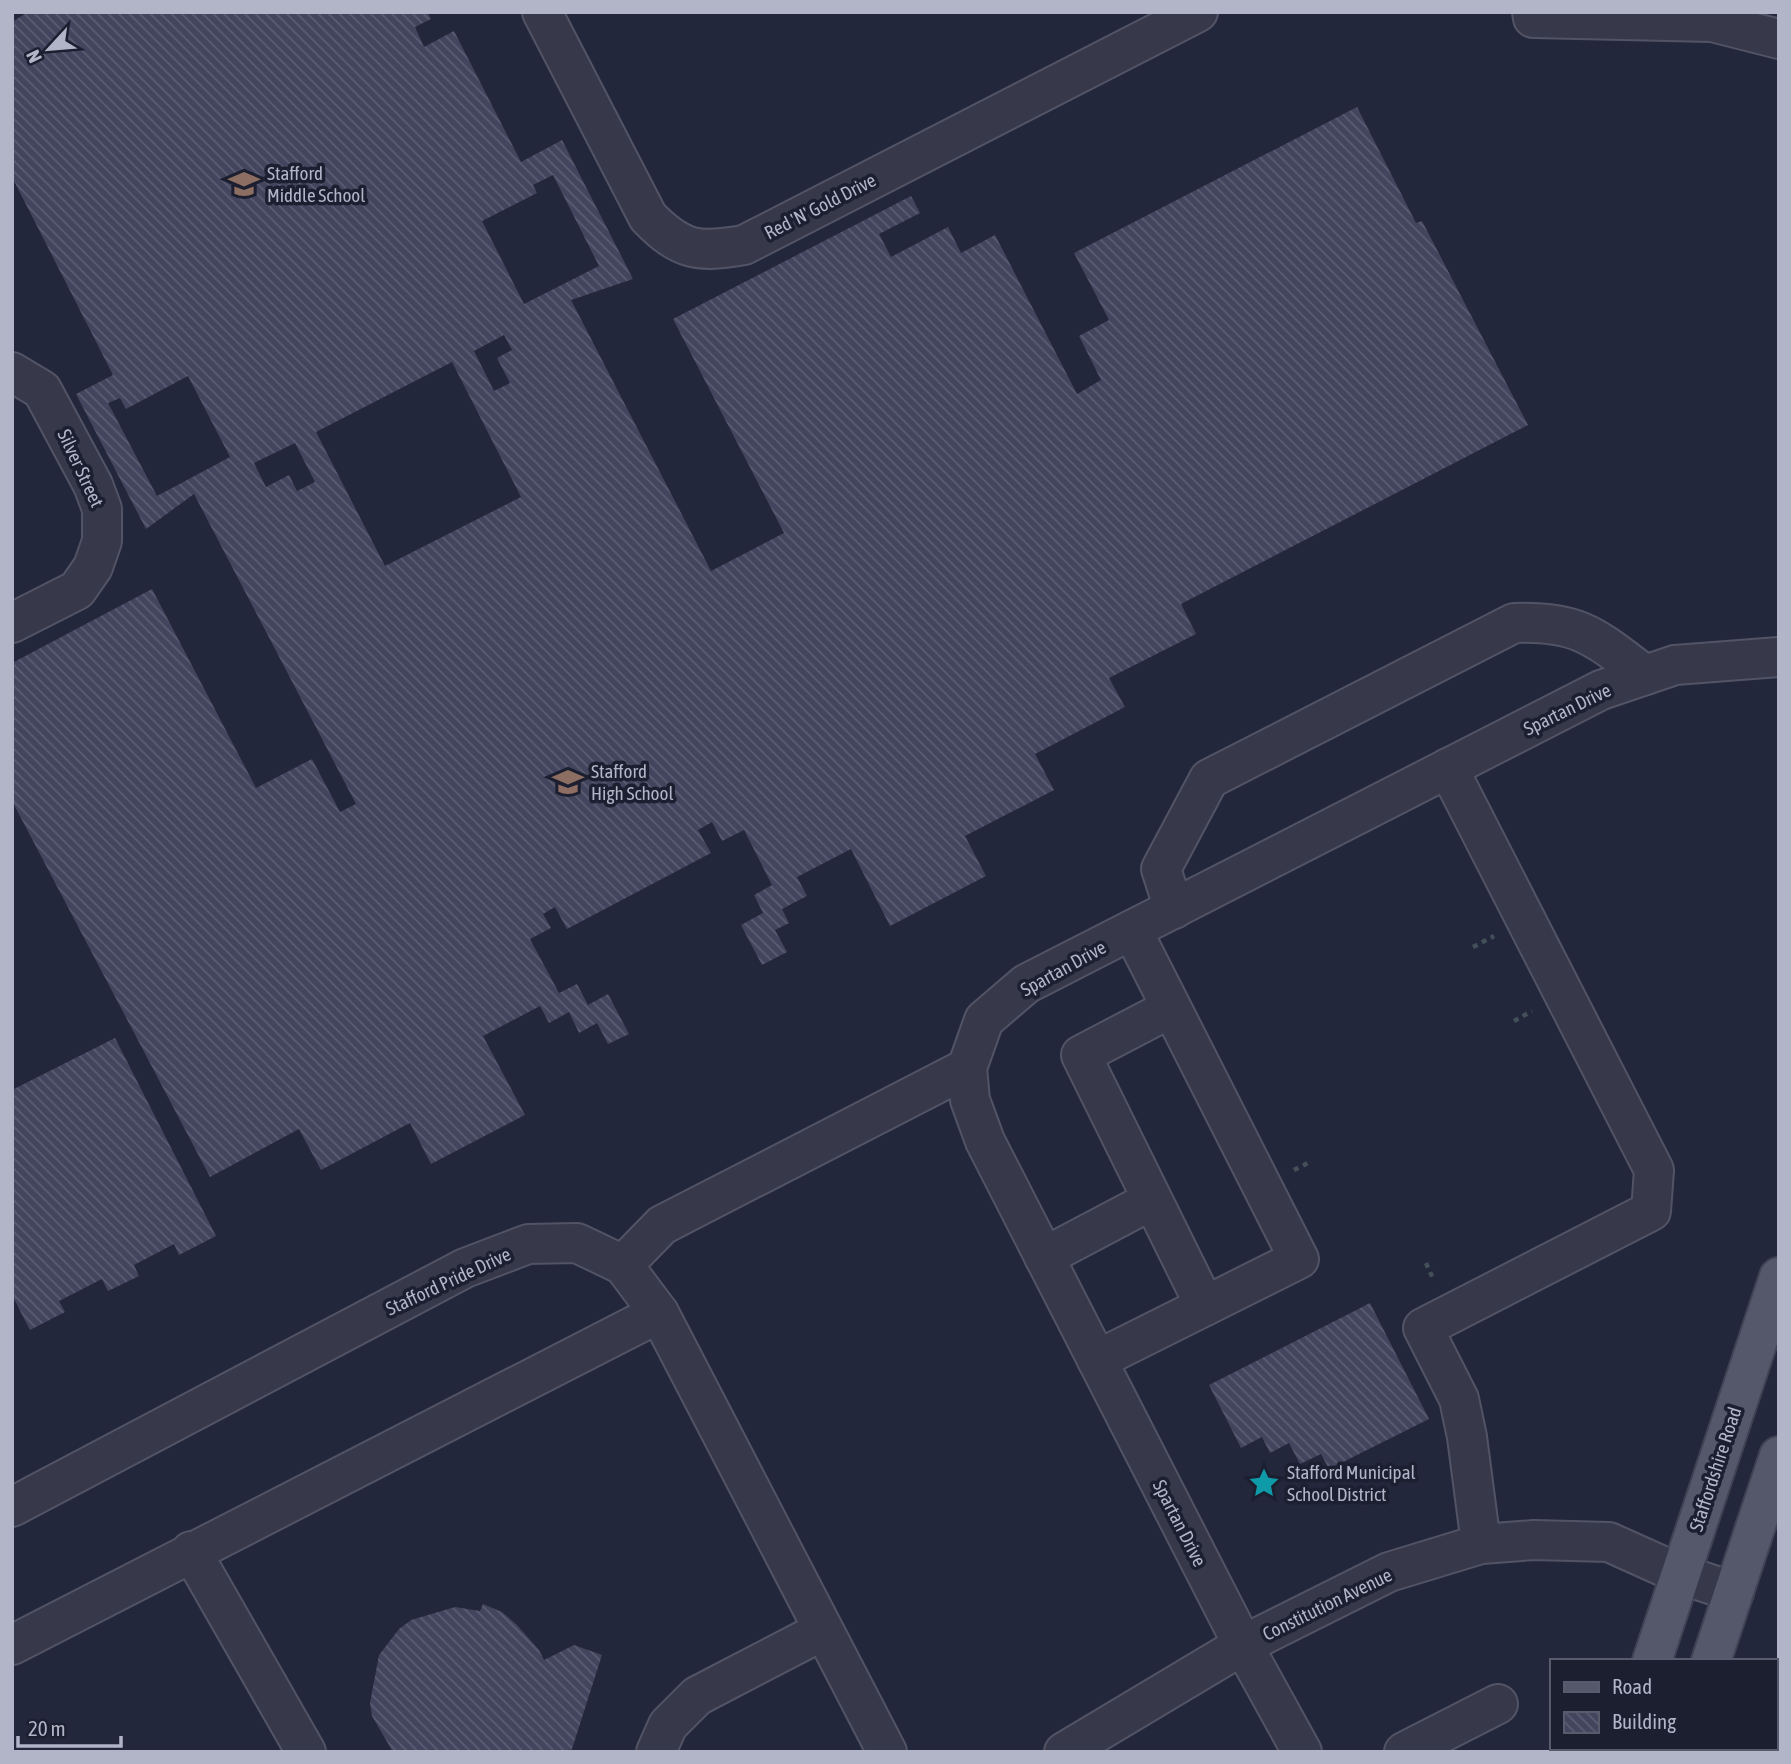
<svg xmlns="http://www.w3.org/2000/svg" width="1791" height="1764" viewBox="0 0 1791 1764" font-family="'Asap Condensed',sans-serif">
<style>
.building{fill:url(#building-back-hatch);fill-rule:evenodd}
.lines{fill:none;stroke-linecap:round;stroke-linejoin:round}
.minor-casing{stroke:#525466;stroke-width:42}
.major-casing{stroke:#404354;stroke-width:42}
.path{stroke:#435059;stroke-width:4.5;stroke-dasharray:5 5;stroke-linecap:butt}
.minor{stroke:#37394b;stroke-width:38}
.major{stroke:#55586b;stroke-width:38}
.labels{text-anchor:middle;stroke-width:7;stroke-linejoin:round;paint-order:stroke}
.poi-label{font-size:19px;fill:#b2b4c7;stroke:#1c1f30;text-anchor:start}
.street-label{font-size:19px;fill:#b2b4c7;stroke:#1c1f30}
</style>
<defs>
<pattern id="building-back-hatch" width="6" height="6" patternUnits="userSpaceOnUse" patternTransform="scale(1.75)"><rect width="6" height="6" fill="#42455d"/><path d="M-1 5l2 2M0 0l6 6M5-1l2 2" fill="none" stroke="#5b5d73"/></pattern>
</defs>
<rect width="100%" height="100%" fill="#23273b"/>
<!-- building -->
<g class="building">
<path d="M28,12H427L431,19L415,27L424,47L454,31L521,162L562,140L633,279L571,300L711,571L784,533L673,319L911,196L920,213L879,234L891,257L948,227L961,253L995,235L1077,394L1101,380L1079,336L1109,320L1074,253L1357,107L1416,223L1422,221L1528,425L1181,604L1196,634L1109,678L1125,707L1035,754L1054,790L965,836L986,876L890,926L851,849L797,877L807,896L782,909L789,923L775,930L787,952L762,965L741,925L763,913L754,895L772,885L744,830L722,841L712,822L698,830L711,853L567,929L555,907L543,914L551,928L530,939L559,993L577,984L588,1005L608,994L629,1034L608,1044L597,1023L579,1033L569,1012L549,1023L540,1006L483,1036L525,1115L431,1164L410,1123L321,1170L299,1129L210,1177L12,801V663L152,589L256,788L312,759L340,812L356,804L194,494L146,529L76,394L113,375L12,177V22ZM553,175L599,266L524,304L482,221L537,193L533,185ZM504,335L512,350L497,358L510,383L494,391L474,351ZM452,362L521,497L385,566L316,432ZM188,376L230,457L157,496L108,403L120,398L126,409ZM295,443L315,482L297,491L289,475L266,487L254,463Z"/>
<polygon points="115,1038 216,1236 179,1255 174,1244 134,1265 139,1276 108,1291 102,1279 59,1301 65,1312 30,1330 12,1295 12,1090"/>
<polygon points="1370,1303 1429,1419 1329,1469 1321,1454 1300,1464 1289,1443 1270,1453 1262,1437 1241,1448 1209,1385"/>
<polygon points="483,1604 502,1612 516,1624 539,1650 544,1660 574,1645 602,1655 571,1752 393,1752 372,1716 370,1703 379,1655 399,1629 411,1620 455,1607 480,1611"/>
</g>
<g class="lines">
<!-- minor casing -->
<g class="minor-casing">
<g id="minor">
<path d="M542,12L648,217C681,251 698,253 744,245L1198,12"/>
<polyline points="1532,12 1533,18 1712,22 1779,39"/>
<polyline points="12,372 42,390 93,485 102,509 102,541 93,567 77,590 12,623"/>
<polyline points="1448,768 1654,1170 1651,1211 1423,1328 1459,1399 1467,1437 1481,1544"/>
<path d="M1174,909L1161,869L1209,779L1514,623C1580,621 1595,637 1645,675"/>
<polyline points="1171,1008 1081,1055 1205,1306"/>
<polyline points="1044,1257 1152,1200"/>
<polyline points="623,1265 662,1225 967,1068"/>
<polyline points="1097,1360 1299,1259 1132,930"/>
<polyline points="12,1507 465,1268 528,1244 577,1243 623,1265 659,1313 887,1752"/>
<polyline points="191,1551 306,1752"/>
<polyline points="12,1645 659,1313"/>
<polyline points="656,1752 668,1725 697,1696 822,1631"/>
<polyline points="1064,1752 1243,1645 1389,1572 1481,1544 1534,1540 1609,1542 1680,1574 1734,1592"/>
<polyline points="1302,1752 1243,1645 985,1141 970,1100 967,1068 984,1020 1026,984 1601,690 1675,665 1779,657"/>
<polyline points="1404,1752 1498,1704"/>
</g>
</g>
<!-- major casing -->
<g class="major-casing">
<g id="major">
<polyline points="1652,1661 1779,1277"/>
<polyline points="1711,1661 1779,1456"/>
<polyline points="1621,1752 1623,1748"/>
<polyline points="1681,1752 1682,1748"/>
</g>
</g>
<!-- path -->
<g class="path">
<polyline points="1473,947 1494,936"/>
<polyline points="1514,1021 1532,1011"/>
<polyline points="1294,1170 1310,1162"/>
<polyline points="1426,1263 1434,1281"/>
</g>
<!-- minor -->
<use href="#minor" class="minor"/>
<!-- major -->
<use href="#major" class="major"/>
</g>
<!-- icons -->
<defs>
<g id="school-bare" transform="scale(2.415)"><path d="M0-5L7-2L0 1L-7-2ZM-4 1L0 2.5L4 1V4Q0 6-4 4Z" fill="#8d6e63" stroke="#1c1f30" stroke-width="2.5" paint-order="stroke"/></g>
<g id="sight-bare" transform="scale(2.415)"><path d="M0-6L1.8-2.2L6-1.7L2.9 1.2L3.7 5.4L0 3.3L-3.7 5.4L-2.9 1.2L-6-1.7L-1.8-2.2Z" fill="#0f9aa8" stroke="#1c1f30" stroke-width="2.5" paint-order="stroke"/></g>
</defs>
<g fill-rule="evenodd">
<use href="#school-bare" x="244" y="184"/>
<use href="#school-bare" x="568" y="782"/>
<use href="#sight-bare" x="1264" y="1483"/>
</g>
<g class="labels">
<!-- poi labels -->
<g class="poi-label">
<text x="267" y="180">Stafford<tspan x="267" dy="22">Middle School</tspan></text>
<text x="591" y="778">Stafford<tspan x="591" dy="22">High School</tspan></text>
<text x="1287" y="1479">Stafford Municipal<tspan x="1287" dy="22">School District</tspan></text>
</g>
<!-- street labels -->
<g class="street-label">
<text transform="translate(820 206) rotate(-27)" y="7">Red 'N' Gold Drive</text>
<text transform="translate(81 468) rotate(65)" y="7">Silver Street</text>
<text transform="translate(1567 709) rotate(-26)" y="7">Spartan Drive</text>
<text transform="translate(1063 968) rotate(-29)" y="7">Spartan Drive</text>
<text transform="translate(448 1281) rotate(-25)" y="7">Stafford Pride Drive</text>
<text transform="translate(1715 1469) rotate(-72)" y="7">Staffordshire Road</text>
<text transform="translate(1180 1523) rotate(63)" y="7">Spartan Drive</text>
<text transform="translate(1327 1604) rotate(-26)" y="7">Constitution Avenue</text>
</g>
</g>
<!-- border -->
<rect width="1791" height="1764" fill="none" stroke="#b2b4c7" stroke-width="28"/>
<!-- legend -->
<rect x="1550" y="1659" width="228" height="91" fill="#1c1f30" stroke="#585b6c" stroke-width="2"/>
<rect x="1564" y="1682" width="35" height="10" fill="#55586b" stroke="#585b6c" stroke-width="2"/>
<text x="1612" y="1694" font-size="21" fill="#b2b4c7">Road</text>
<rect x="1564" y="1712" width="35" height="21" fill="url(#building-back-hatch)" stroke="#585b6c" stroke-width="2"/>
<text x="1612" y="1729" font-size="21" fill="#b2b4c7">Building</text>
<!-- north arrow -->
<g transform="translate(49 49) rotate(244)" stroke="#1c1f30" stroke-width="5" paint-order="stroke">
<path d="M0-5L12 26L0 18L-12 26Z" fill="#b2b4c7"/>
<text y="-10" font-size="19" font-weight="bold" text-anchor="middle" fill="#b2b4c7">N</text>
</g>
<!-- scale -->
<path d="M18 1736v10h103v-10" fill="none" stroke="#b2b4c7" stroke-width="3.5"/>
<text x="28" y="1736" font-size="21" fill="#b2b4c7" stroke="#1c1f30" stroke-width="5" paint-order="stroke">20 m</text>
</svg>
